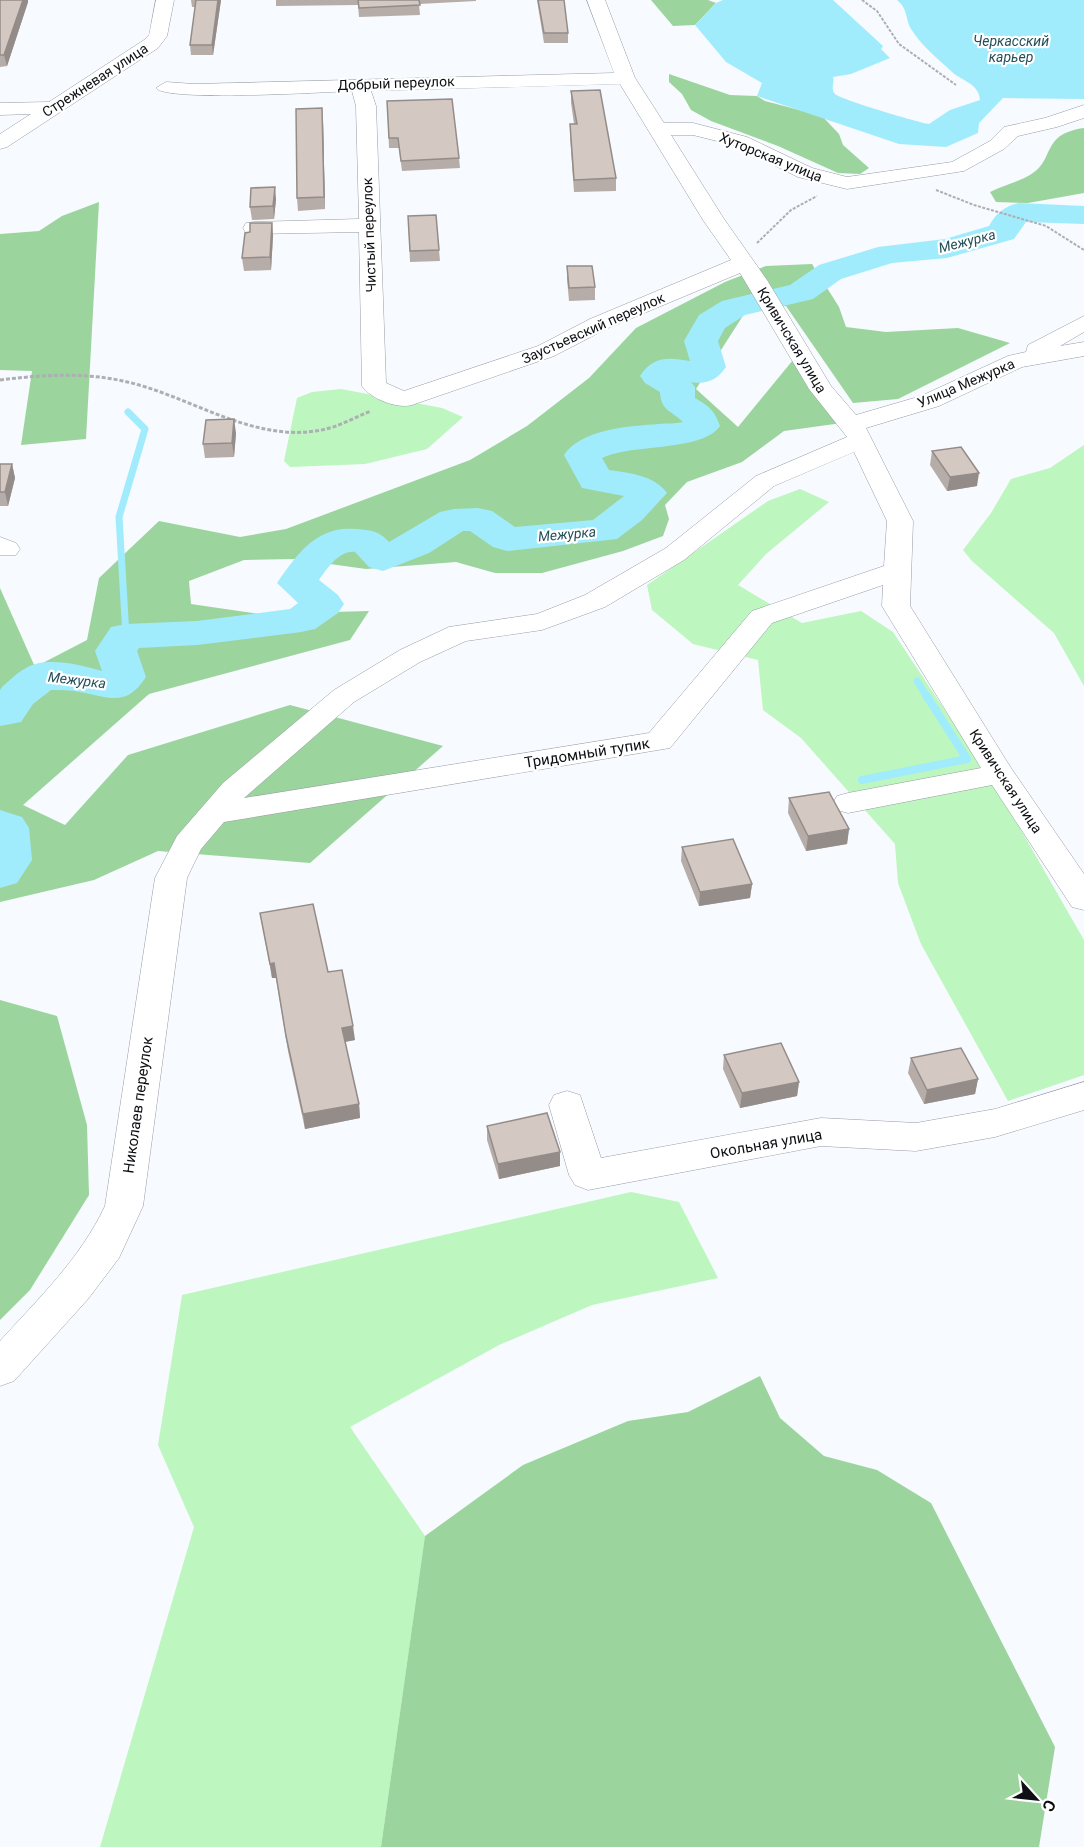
<svg xmlns="http://www.w3.org/2000/svg" width="1084" height="1847" viewBox="0 0 1084 1847" font-family="Roboto,sans-serif">
<style>
.green{fill:#bdf6be}
.forest{fill:#9cd49d}
.water{fill:#a1ecfc}
.lines{fill:none;stroke-linecap:round;stroke-linejoin:round}
.stream-far1{stroke:#a1ecfc;stroke-width:7}
.stream{stroke:#a1ecfc;stroke-width:8}
.river{fill:#a1ecfc;fill-rule:evenodd}
.minor-casing{stroke:#969ca5;stroke-width:1}
.path-far1{stroke:#adafb3;stroke-width:2;stroke-dasharray:3 1.5;stroke-linecap:butt}
.path{stroke:#adafb3;stroke-width:3;stroke-dasharray:4 2;stroke-linecap:butt}
.minor{fill:#fff;fill-rule:evenodd}
.wall{fill:#b6aca8}
.shaded-wall{fill:#948c88}
.building{fill:#d4c8c3;stroke:#948c88;stroke-width:1.5}
.labels{text-anchor:middle;stroke-width:4.5;stroke-linejoin:round;paint-order:stroke}
.far-water-label{font-size:14px;font-style:italic;fill:#245059;stroke:#fff}
.far-street-label{font-size:14px;fill:#0d0f12;stroke:#fff}
.street-label{font-size:15px;fill:#0d0f12;stroke:#fff}
</style>
<rect width="100%" height="100%" fill="#f7fafe"/>
<!-- green -->
<g class="green">
<polygon points="341,389 442,408 463,417 427,449 365,464 290,467 284,461 297,398 312,392"/>
<polygon points="1084,445 1084,686 1054,633 972,561 963,550 991,513 1011,479 1050,468"/>
<polygon points="800,489 829,502 766,554 738,585 802,623 861,611 893,632 999,792 1084,940 1084,1075 1008,1101 921,944 898,883 895,844 801,738 763,710 758,660 693,644 652,610 647,585 768,501"/>
<polygon points="631,1192 679,1202 718,1278 592,1305 499,1345 350,1427 425,1536 381,1847 100,1847 194,1527 158,1445 182,1295"/>
</g>
<!-- forest -->
<g class="forest">
<polygon points="651,0 708,0 716,3 695,25 673,26"/>
<polygon points="669,74 730,95 757,96 765,101 822,116 839,134 843,145 869,168 860,174 838,173 778,146 711,121 691,110 682,94 669,82"/>
<path d="M1084,128V193L1028,203L996,202L990,192C1002,186 1018,182 1030,175C1056,160 1040,134 1084,128Z"/>
<polygon points="99,202 86,439 21,445 32,371 0,370 0,234 39,231 62,216"/>
<polygon points="812,264 839,307 846,327 886,332 958,328 1010,343 898,399 853,403 786,306 746,311 696,389 738,427 793,360 842,423 784,431 742,462 687,482 665,505 669,519 663,536 623,551 542,573 495,573 456,562 366,569 294,559 244,560 189,581 191,604 259,614 369,611 350,640 149,694 23,805 65,825 128,755 290,705 443,746 310,863 158,851 94,880 0,902 0,588 35,667 87,640 99,578 159,521 240,537 286,529 470,460 527,426 589,378 636,328 725,282 766,266"/>
<polygon points="0,1000 57,1016 87,1125 89,1195 30,1290 0,1320"/>
<polygon points="760,1376 780,1418 824,1456 877,1470 931,1503 1055,1747 1039,1847 381,1847 425,1536 523,1465 628,1421 688,1412"/>
</g>
<!-- water -->
<path class="water" d="M723,0H833L883,46L881,49L890,58L851,74L833,77C835,83 830,89 835,94C839,99 920,123 929,124L950,110L980,100C979,83 961,81 951,71C938,59 920,44 911,29C905,18 908,9 897,0H1084V99L1003,98L979,123L978,133L946,147L899,144L757,96L762,83L726,62L695,25L716,3Z"/>
<g class="lines">
<!-- stream-far1 -->
<g class="stream-far1">
<polyline points="126,636 119,517 145,429 128,412"/>
<polyline points="917,681 927,697"/>
</g>
<!-- stream -->
<polyline class="stream" points="862,780 967,759 926,695"/>
<!-- river -->
<g class="river">
<path d="M1019,203L1084,206V224L1026,222L1014,239L947,258L892,263L841,279L813,299L745,315L725,328L718,341L726,367C717,380 706,385 691,382L695,387V398C709,406 715,411 720,426C702,452 634,443 602,458L609,470C629,473 654,475 667,493L642,520L617,539L507,551L493,547L470,531H463L429,553L383,571L369,567L355,552C339,550 327,569 319,580L338,595L344,604L338,613L315,629L301,632L197,645L139,648L137,651L146,677C126,708 109,697 80,692C70,690 61,690 51,690L33,704L21,722L0,726V690L3,686C10,680 18,672 26,668C46,656 81,665 102,671L95,651L111,627L126,624L197,621L290,609L298,603L277,583C297,554 317,525 356,529C371,530 379,531 389,542L440,512L454,509L478,508L492,511L515,527L593,520L624,496L582,488L564,455C581,429 630,426 659,424C667,423 675,424 683,422C671,410 661,411 660,392L645,383L640,376C653,356 668,357 690,361L684,341L699,315L722,301L790,285L819,265L878,247L945,239L989,226C996,213 1005,206 1019,203Z"/>
<polygon points="0,810 22,817 29,828 32,860 17,883 0,888"/>
</g>
<!-- minor casing -->
<g class="minor-casing">
<g id="minor">
<polygon points="156,0 174,0 167,36 158,48 7,147 0,149 0,134 31,114 0,115 0,103 49,102 144,40 149,35"/>
<path d="M587,0H605L635,78L664,123H693L747,137L812,168L847,177L952,162L990,141L1004,127L1045,118L1084,105V118L1057,127L1018,136L1004,149L964,171L847,189L798,177L733,145L693,135H671L724,219L767,280L831,386L856,415L921,396L1008,356L1026,352L1028,345L1084,316V332L1060,346L1084,342V356L1022,367L939,406L866,428L913,521L910,606L1011,768L1084,874V910L1072,907L992,785L848,813L837,810L833,803L837,796L848,793L981,768L882,606L883,585L772,623L670,748L224,822L201,849L187,878L143,1206L119,1258L88,1299L14,1381L0,1386V1341C39,1298 80,1259 105,1206L155,878L177,836L223,783L334,690L400,650L449,627L537,614L585,595L666,548L756,476L847,437L809,389L740,273L606,329L554,356L412,405C397,409 371,399 362,386L359,232L254,234L246,233L243,228L246,223L254,222L359,219L356,106L352,91C326,92 166,102 156,88L166,82L194,84L614,73ZM620,84L703,220L731,260L590,319L538,346L404,391L386,383L376,106L371,91ZM854,452L887,521L884,566L752,611L649,733L244,798L354,702L420,662L466,641L542,630L605,607L684,560L774,486Z"/>
<polygon points="0,537 16,543 20,549 16,555 0,555"/>
<polygon points="1084,1082 1084,1110 995,1137 916,1151 821,1146 588,1190 575,1185 569,1175 549,1105 554,1095 567,1091 580,1095 601,1158 821,1118 916,1123 995,1109"/>
</g>
</g>
<!-- path-far1 -->
<g class="path-far1">
<polyline points="862,0 877,11 899,44 956,85"/>
<polyline points="936,190 974,205 1046,226 1084,250"/>
<polyline points="757,243 791,210 817,196"/>
</g>
<!-- path -->
<path class="path" d="M0,380C41,375 82,372 123,381C186,394 249,441 315,431C335,429 353,418 371,411"/>
<!-- minor -->
<use href="#minor" class="minor"/>
</g>
<!-- wall -->
<g class="wall">
<polygon points="0,0 28,0 28,2 7,66 0,67"/>
<polygon points="191,0 221,0 213,55 191,55 190,45 195,7 192,7"/>
<polygon points="276,0 476,0 476,1 419,4 420,15 359,17 358,5 276,6"/>
<polygon points="537,0 564,0 568,33 568,43 544,43"/>
<polygon points="571,91 616,178 616,191 574,192 570,136 570,124 574,124 571,103"/>
<polygon points="387,101 459,158 460,168 402,171 399,148 389,148"/>
<polygon points="323,120 325,209 298,211 297,198"/>
<polygon points="276,199 274,219 252,220 250,207"/>
<polygon points="408,216 439,250 440,261 410,262"/>
<polygon points="272,223 273,236 271,270 244,271 242,258 250,232"/>
<polygon points="567,266 595,287 595,300 569,301 567,279"/>
<polygon points="236,433 234,457 205,458 203,444"/>
<polygon points="932,451 977,486 947,491 930,465"/>
<polygon points="0,464 12,464 15,478 8,506 0,506"/>
<polygon points="789,798 849,829 847,844 806,851 788,813"/>
<polygon points="682,847 752,884 750,898 699,906 681,861"/>
<polygon points="260,913 328,972 355,1040 345,1042 359,1104 360,1118 305,1129 288,1051 276,978 272,978"/>
<polygon points="724,1055 799,1082 797,1096 740,1108 723,1069"/>
<polygon points="911,1058 978,1079 975,1094 924,1104 908,1073"/>
<polygon points="487,1126 560,1166 499,1179 487,1140"/>
</g>
<!-- shaded-wall -->
<g class="shaded-wall">
<polygon points="23,0 28,0 28,2 7,66 4,55"/>
<polygon points="218,0 221,0 213,55 212,45"/>
<polygon points="322,108 323,120 325,209 324,197"/>
<polygon points="275,187 276,199 274,219 273,206"/>
<polygon points="272,223 273,236 271,270 270,257"/>
<polygon points="234,419 236,433 234,457 232,443"/>
<polygon points="12,464 15,478 8,506 5,492"/>
<polygon points="979,473 977,486 947,491 950,477"/>
<polygon points="849,829 847,844 806,851 808,836"/>
<polygon points="752,884 750,898 699,906 700,892"/>
<polygon points="274,963 276,978 272,978 270,964"/>
<polygon points="353,1026 355,1040 344,1042 342,1028"/>
<polygon points="978,1079 975,1094 924,1104 927,1090"/>
<polygon points="799,1082 797,1096 740,1108 742,1093"/>
<polygon points="359,1104 360,1118 305,1129 303,1114"/>
<polygon points="560,1152 560,1166 499,1179 498,1164"/>
</g>
<!-- building -->
<g class="building">
<polygon points="0,0 23,0 4,55 0,55"/>
<polygon points="196,0 218,0 212,45 190,45"/>
<polygon points="358,0 419,0 420,5 359,8"/>
<polygon points="538,0 564,0 568,33 544,33"/>
<polygon points="600,90 616,178 574,180 570,124 577,124 571,91"/>
<polygon points="452,99 459,158 401,161 398,138 389,138 387,101"/>
<polygon points="322,108 324,197 297,198 296,109"/>
<polygon points="275,187 273,206 250,207 251,188"/>
<polygon points="436,215 439,250 410,251 408,216"/>
<polygon points="250,223 272,223 270,257 242,258 245,233 250,232"/>
<polygon points="567,266 592,266 595,287 569,288"/>
<polygon points="234,419 232,443 203,444 206,420"/>
<polygon points="961,447 979,473 950,477 932,451"/>
<polygon points="0,464 12,464 5,492 0,492"/>
<polygon points="829,792 849,829 808,836 789,798"/>
<polygon points="733,839 752,884 700,892 682,847"/>
<polygon points="313,904 328,972 342,970 353,1026 342,1028 359,1104 303,1114 286,1036 274,963 270,964 260,913"/>
<polygon points="781,1043 799,1082 742,1093 724,1055"/>
<polygon points="961,1048 978,1079 927,1090 911,1058"/>
<polygon points="547,1113 560,1152 498,1164 487,1126"/>
</g>
<g class="labels">
<!-- far-water labels -->
<g class="far-water-label">
<text x="1011" y="46">Черкасский<tspan x="1011" dy="16">карьер</tspan></text>
<text transform="translate(967 241) rotate(-14)" y="5">Межурка</text>
<text transform="translate(567 534) rotate(-5)" y="5">Межурка</text>
<text transform="translate(77 680) rotate(7)" y="5">Межурка</text>
</g>
<!-- far-street labels -->
<g class="far-street-label">
<text transform="translate(95 80) rotate(-33)" y="5">Стрежневая улица</text>
<text transform="translate(396 83) rotate(-2)" y="5">Добрый переулок</text>
<text transform="translate(771 157) rotate(22)" y="5">Хуторская улица</text>
<text transform="translate(369 235) rotate(-92)" y="5">Чистый переулок</text>
<text transform="translate(593 328) rotate(-24)" y="5">Заустьевский переулок</text>
<text transform="translate(792 340) rotate(59)" y="5">Кривичская улица</text>
<text transform="translate(966 383) rotate(-23)" y="5">Улица Межурка</text>
<text transform="translate(1006 781) rotate(57)" y="5">Кривичская улица</text>
</g>
<!-- street labels -->
<g class="street-label">
<text transform="translate(587 753) rotate(-9)" y="5">Тридомный тупик</text>
<text transform="translate(138 1105) rotate(-82)" y="5">Николаев переулок</text>
<text transform="translate(766 1144) rotate(-10)" y="5">Окольная улица</text>
</g>
</g>
<!-- north arrow -->
<g transform="translate(1036 1799) rotate(117)" stroke="#ffffff" stroke-width="4.5" paint-order="stroke">
<path d="M0-4.5L10 22L0 15L-10 22Z" fill="#0d0f12"/>
<text y="-9" font-size="16" font-weight="bold" text-anchor="middle" fill="#0d0f12">С</text>
</g>
</svg>
